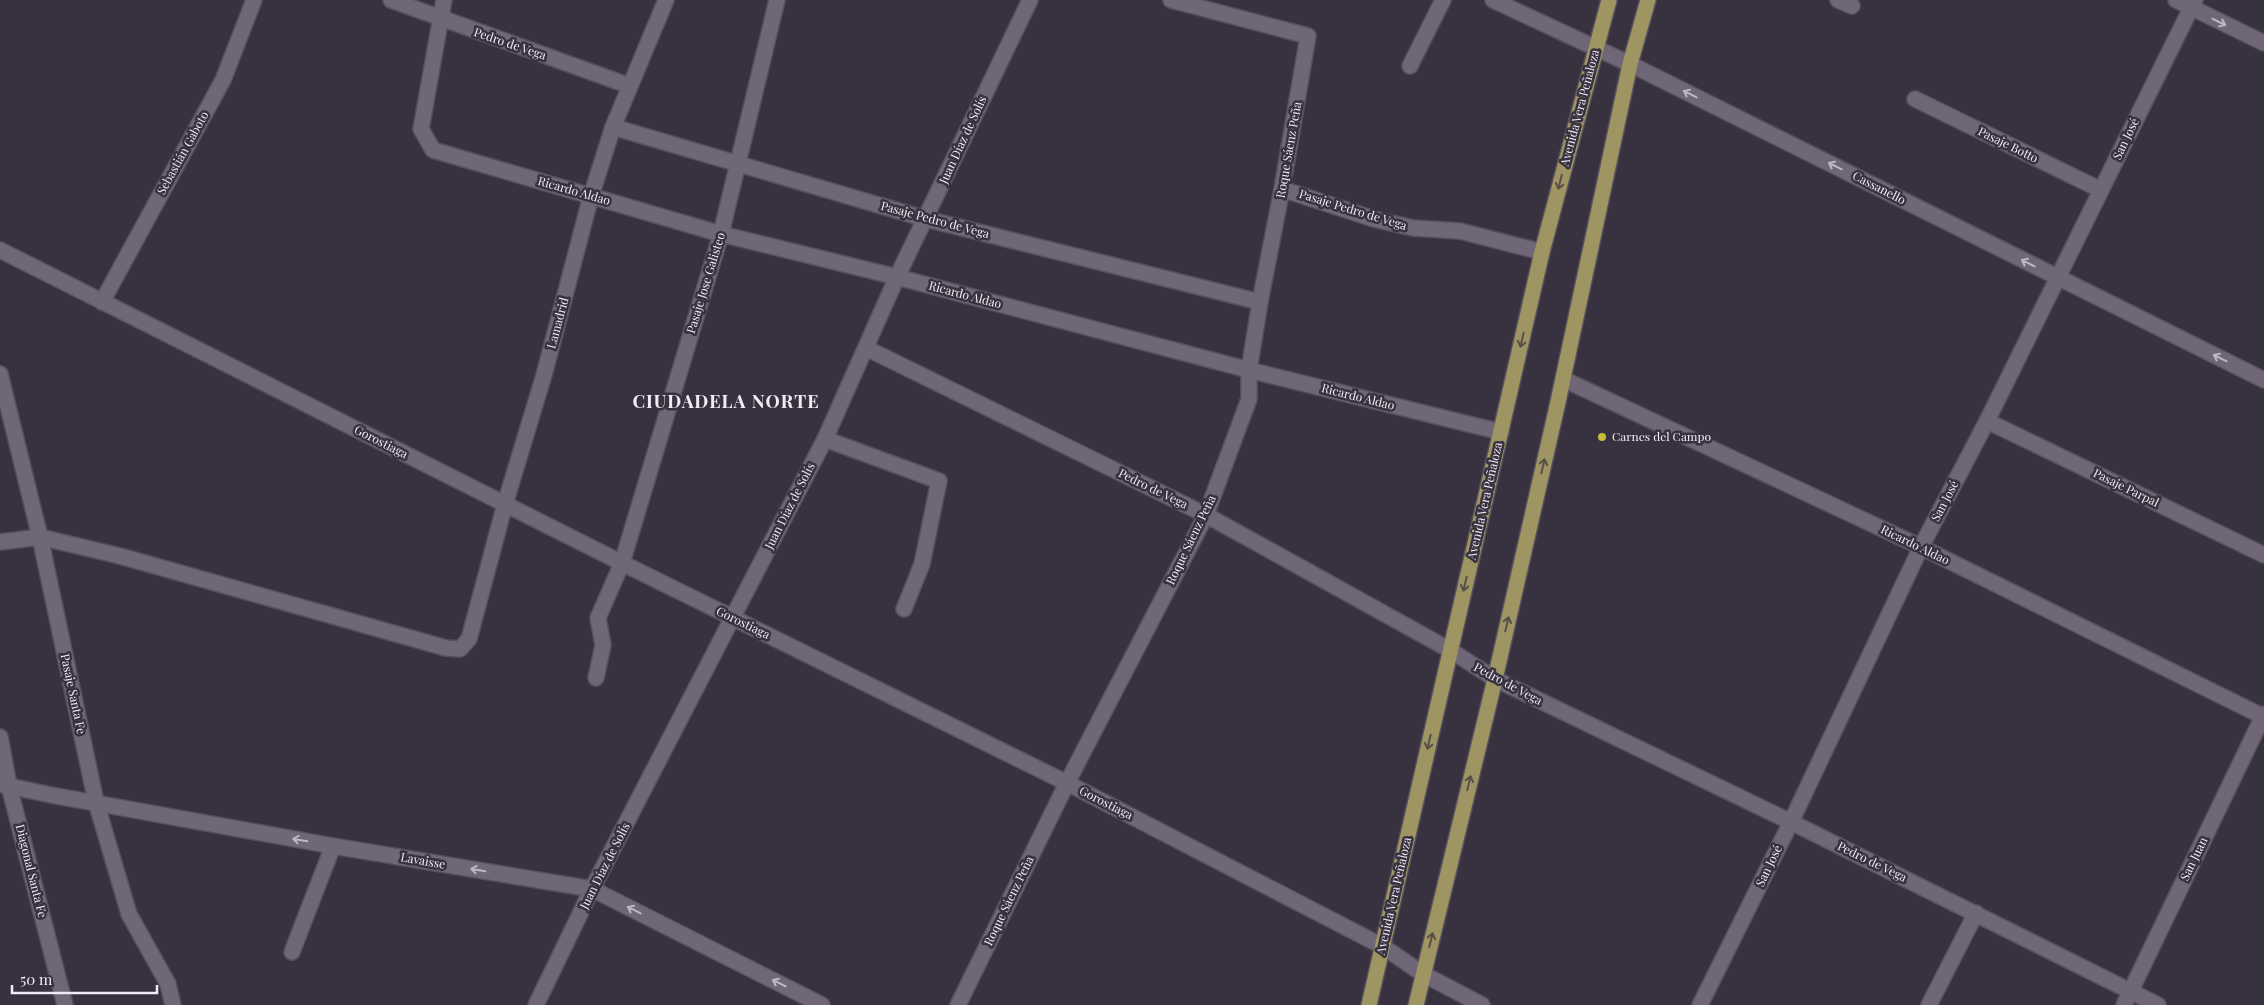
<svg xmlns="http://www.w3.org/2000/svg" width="2264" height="1005" viewBox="0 0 2264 1005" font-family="'Playfair Display',serif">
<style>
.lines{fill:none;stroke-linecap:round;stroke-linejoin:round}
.minor-casing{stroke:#55505c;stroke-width:18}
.major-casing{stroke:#55505c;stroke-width:18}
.minor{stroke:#6f6777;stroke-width:15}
.major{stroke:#9f9562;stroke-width:15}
.oneway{stroke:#bcb7c3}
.oneway2{stroke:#574f4a}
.poi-dot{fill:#c9ba3a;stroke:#38313f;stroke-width:2}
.labels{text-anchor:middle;stroke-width:5;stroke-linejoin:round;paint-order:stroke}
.street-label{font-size:12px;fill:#f0ecf5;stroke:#38313f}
.poi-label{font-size:12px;fill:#f0ecf5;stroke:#38313f;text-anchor:start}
.district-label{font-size:18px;font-weight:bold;letter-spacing:1px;fill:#f0ecf5;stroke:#38313f}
</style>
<rect width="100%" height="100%" fill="#38313f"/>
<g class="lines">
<!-- minor casing -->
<g class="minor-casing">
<g id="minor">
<polyline points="391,0 630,86"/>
<polyline points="444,0 421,129 433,150 721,234 897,277 1249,370 1501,432"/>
<polyline points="1493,0 1630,64 2264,380"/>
<polyline points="1838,0 1852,6"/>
<polyline points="2176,0 2264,43"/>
<polyline points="1410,66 1443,0"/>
<polyline points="1915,99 2101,190"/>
<polyline points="613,127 926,219 1260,302"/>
<polyline points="1282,189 1374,219 1413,228 1460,231 1542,252"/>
<polyline points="0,250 622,563 1067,783 1382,946 1423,974 1482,1005"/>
<polyline points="102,302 223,80 254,0"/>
<polyline points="866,348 1206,515 1450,650 1495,679 1791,822 2158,1005"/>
<polyline points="0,374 40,537 96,802 129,914 168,984 173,1005"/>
<polyline points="1563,379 1921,547 2264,717"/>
<polyline points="1987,421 2264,555"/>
<polyline points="825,439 939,481 922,564 904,609"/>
<polyline points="0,542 40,537 120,556 446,648 460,649 469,639 505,504 544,375 591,196 613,127 666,0"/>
<polyline points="596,678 603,645 598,618 622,563 721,234 777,0"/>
<polyline points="0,737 9,786 65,1005"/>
<polyline points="0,784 51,795 333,846 592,889 822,1005"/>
<polyline points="292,952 333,846"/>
<polyline points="536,1005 592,889 825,439 897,277 1030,0"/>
<polyline points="958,1005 1067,783 1206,515 1249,399 1249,370 1260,302 1282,189 1308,36 1171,0"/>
<polyline points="1700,1005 1791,822 1921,547 1987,421 2195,0"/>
<polyline points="1929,1005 1976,913"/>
<polyline points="2124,1005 2264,714"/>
</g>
</g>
<!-- major casing -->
<g class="major-casing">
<g id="major">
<polyline points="1369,1005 1542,252 1609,0"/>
<polyline points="1416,1005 1495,679 1558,402 1630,64 1648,0"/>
</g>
</g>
<!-- minor -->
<use href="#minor" class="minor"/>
<!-- major -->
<use href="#major" class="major"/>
</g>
<!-- one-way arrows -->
<defs><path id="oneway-shaft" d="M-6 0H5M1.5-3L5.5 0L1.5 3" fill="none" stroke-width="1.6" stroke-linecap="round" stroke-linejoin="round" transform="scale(1.25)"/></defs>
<g class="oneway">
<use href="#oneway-shaft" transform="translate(2219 22) rotate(26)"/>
<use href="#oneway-shaft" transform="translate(1690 94) rotate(-153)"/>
<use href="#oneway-shaft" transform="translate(1835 166) rotate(-153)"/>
<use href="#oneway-shaft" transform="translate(2028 263) rotate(-153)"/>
<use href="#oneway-shaft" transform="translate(2220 358) rotate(-154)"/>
<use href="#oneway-shaft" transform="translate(300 840) rotate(-170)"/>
<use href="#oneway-shaft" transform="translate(478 870) rotate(-170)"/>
<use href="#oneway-shaft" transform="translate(634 910) rotate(-153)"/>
<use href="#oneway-shaft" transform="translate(779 983) rotate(-153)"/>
</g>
<g class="oneway2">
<use href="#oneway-shaft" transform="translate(1560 182) rotate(104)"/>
<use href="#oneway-shaft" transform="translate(1522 340) rotate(103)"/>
<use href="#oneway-shaft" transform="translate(1543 466) rotate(-77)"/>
<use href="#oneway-shaft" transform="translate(1465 584) rotate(103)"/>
<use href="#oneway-shaft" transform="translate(1507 624) rotate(-77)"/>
<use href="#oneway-shaft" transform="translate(1429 742) rotate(103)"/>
<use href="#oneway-shaft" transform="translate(1469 783) rotate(-76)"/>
<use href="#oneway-shaft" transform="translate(1431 940) rotate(-76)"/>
</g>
<!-- markers -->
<circle class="poi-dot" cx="1602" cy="437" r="5"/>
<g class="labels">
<!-- street labels -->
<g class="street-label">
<text transform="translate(510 44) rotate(19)" y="4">Pedro de Vega</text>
<text transform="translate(1580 108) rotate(-75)" y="4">Avenida Vera Peñaloza</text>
<text transform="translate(2126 139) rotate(-64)" y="4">San José</text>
<text transform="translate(963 140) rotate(-65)" y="4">Juan Díaz de Solís</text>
<text transform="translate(2008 145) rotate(26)" y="4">Pasaje Botto</text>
<text transform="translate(1289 150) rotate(-80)" y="4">Roque Sáenz Peña</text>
<text transform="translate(183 153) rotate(-61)" y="4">Sebastián Gaboto</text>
<text transform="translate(1879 188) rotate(27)" y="4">Cassanello</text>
<text transform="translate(574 191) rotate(16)" y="4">Ricardo Aldao</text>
<text transform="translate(1353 210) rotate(17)" y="4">Pasaje Pedro de Vega</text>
<text transform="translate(935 220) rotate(15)" y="4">Pasaje Pedro de Vega</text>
<text transform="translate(706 283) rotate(-73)" y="4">Pasaje Jose Galisteo</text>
<text transform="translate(965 295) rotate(15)" y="4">Ricardo Aldao</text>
<text transform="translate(558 323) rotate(-75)" y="4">Lamadrid</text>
<text transform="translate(1358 397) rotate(14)" y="4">Ricardo Aldao</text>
<text transform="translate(381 442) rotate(27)" y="4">Gorostiaga</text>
<text transform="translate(2126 488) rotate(26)" y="4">Pasaje Parpal</text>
<text transform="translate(1153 489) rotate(26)" y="4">Pedro de Vega</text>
<text transform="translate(1485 501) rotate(-77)" y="4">Avenida Vera Peñaloza</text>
<text transform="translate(1945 501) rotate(-62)" y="4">San José</text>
<text transform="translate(790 506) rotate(-63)" y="4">Juan Díaz de Solís</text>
<text transform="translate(1191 540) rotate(-64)" y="4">Roque Sáenz Peña</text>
<text transform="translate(1915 545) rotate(26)" y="4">Ricardo Aldao</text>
<text transform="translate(743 623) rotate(26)" y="4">Gorostiaga</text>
<text transform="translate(1508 684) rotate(28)" y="4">Pedro de Vega</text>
<text transform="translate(73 694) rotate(78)" y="4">Pasaje Santa Fe</text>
<text transform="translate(1106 803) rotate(27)" y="4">Gorostiaga</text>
<text transform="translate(2194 859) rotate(-64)" y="4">San Juan</text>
<text transform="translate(423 861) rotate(10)" y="4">Lavaisse</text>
<text transform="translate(1872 862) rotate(26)" y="4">Pedro de Vega</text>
<text transform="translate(605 866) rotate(-63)" y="4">Juan Díaz de Solís</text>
<text transform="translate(1769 866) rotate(-64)" y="4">San José</text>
<text transform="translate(31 871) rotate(76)" y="4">Diagonal Santa Fe</text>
<text transform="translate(1394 896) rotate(-77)" y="4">Avenida Vera Peñaloza</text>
<text transform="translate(1009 901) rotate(-64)" y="4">Roque Sáenz Peña</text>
</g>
<!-- poi labels -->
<g class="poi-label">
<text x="1612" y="441">Carnes del Campo</text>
</g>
<!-- district labels -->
<g class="district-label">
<text x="726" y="408">CIUDADELA NORTE</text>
</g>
</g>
<!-- scale -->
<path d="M12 985v8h145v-8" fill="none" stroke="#f0ecf5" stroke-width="2.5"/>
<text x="20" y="985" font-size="15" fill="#f0ecf5" stroke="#38313f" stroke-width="4" paint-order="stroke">50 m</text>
</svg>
